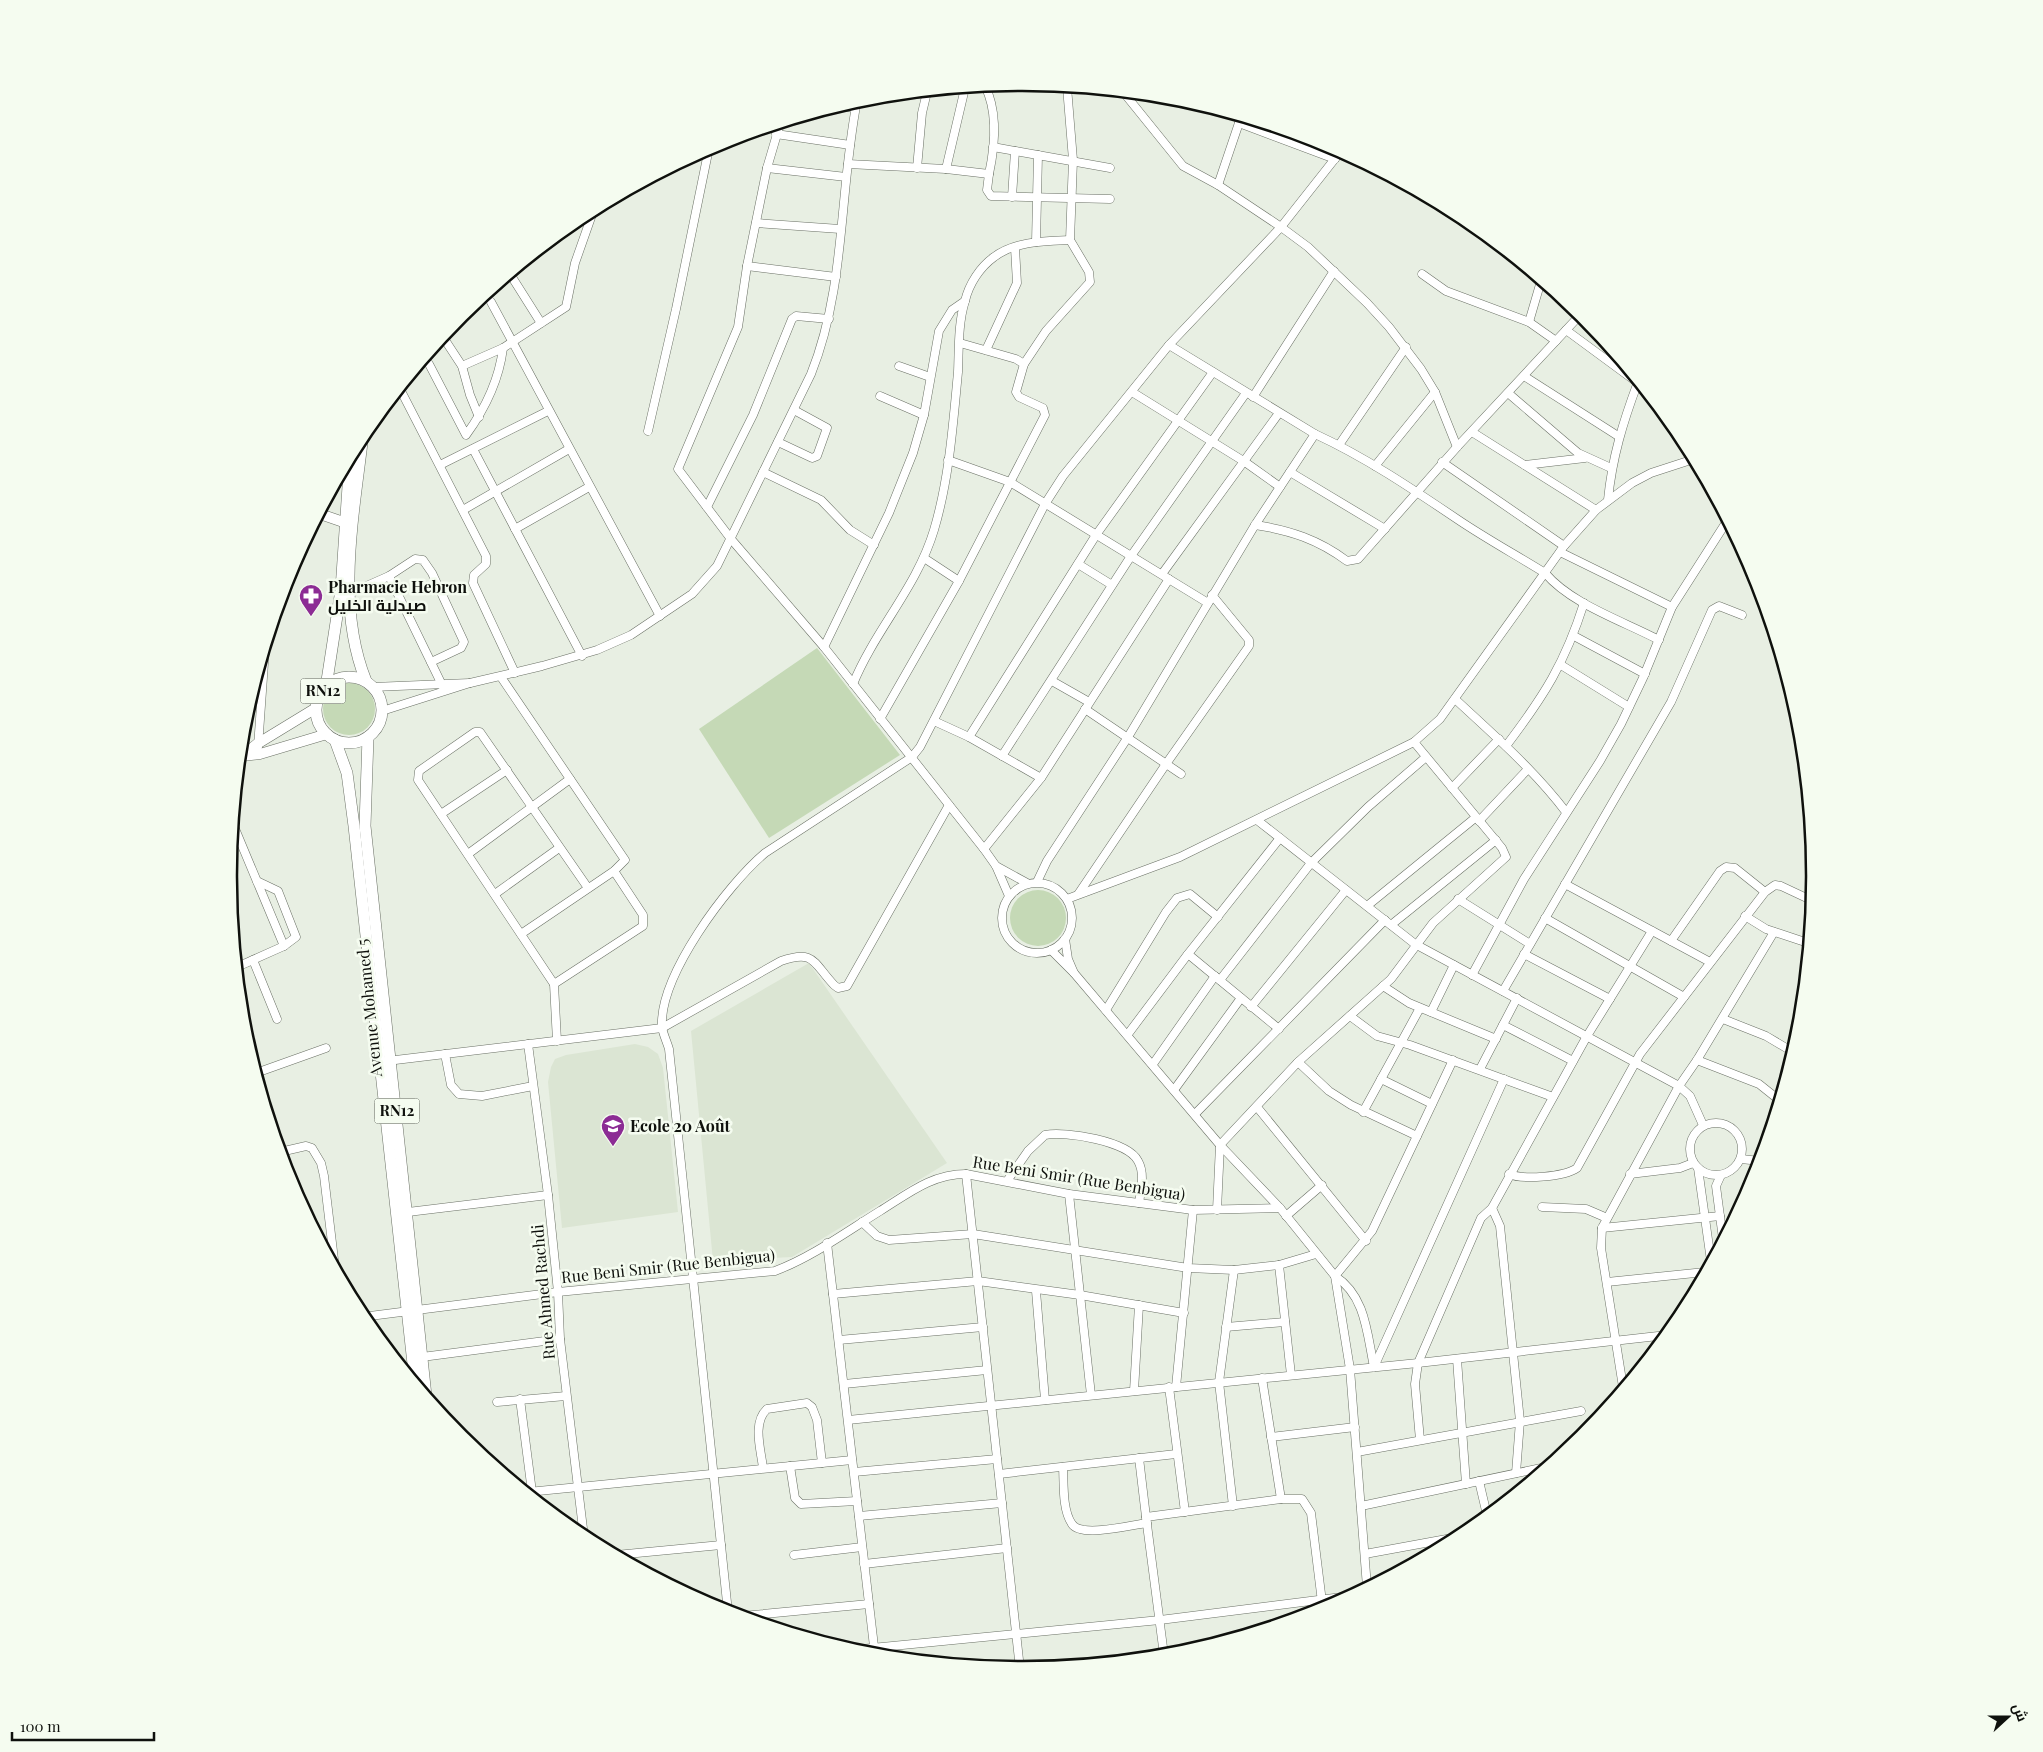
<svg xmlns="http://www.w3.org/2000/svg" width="2043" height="1752" viewBox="0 0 2043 1752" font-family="'Playfair Display',Cairo,serif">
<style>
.built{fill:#dbe5d3}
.green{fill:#c5d9b6}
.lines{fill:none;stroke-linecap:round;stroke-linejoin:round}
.street-casing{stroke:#6a7065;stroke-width:9}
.secondary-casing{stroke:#6a7065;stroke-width:11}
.primary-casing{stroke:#6a7065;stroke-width:12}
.street{stroke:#fff;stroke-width:8}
.secondary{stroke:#fff;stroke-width:10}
.primary{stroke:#fff;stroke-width:11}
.labels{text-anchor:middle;stroke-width:5;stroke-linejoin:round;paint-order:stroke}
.shield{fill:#f5fcf0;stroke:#545851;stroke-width:1}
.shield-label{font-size:15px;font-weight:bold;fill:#0f110d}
.poi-label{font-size:16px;font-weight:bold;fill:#0f110d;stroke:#f5fcf0;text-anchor:start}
.street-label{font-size:16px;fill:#0f110d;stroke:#f5fcf0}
.rim{fill:none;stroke:#0f110d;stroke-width:2.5}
</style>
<rect width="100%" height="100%" fill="#e8efe3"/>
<!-- built -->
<g class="built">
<polygon points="809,963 947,1163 792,1257 713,1261 691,1031"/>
<polygon points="635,1044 648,1047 658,1054 663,1068 678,1212 562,1228 548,1082 551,1067 555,1059 566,1055"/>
</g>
<!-- green -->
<g class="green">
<polygon points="817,648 900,755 769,838 699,729"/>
<circle cx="349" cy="709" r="26"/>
<circle cx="1038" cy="918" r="28"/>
</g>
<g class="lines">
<!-- street casing -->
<g class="street-casing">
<g id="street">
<polyline points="1124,93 1183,166 1218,185 1281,227 1308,247 1367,303 1389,327 1421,369 1435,392 1457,447"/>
<polyline points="839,106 855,108"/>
<polyline points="1239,123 1335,159"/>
<polyline points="780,124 767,168 747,266 738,327 678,469 731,539 824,647 984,849 996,866 1009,896"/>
<polyline points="776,134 850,145"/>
<polyline points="993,147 1110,168"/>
<path d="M848,164L946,169L989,174C995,146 998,112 985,86"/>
<polyline points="767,168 846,177"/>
<polyline points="917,168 922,113 927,92"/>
<polyline points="946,169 965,88"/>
<polyline points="989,174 987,190 991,196 1110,199"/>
<polyline points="1218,185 1241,117"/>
<polyline points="1012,197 1015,151"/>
<polyline points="756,223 840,229"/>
<polyline points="1036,242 1038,155"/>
<polyline points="747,266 836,277"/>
<polyline points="510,274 541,323"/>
<polyline points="1422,274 1446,291 1529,322 1556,341"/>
<polyline points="491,302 660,616"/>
<polyline points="1529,322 1541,281"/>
<polyline points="1566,330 1638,383"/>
<polyline points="443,337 462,366 470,395 479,417"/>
<path d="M1169,345L1315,434C1365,457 1411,488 1457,519C1485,538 1516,555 1545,573C1571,604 1623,621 1659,640"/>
<polyline points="986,350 1017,283 1015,248"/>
<path d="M429,364L466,435C485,409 499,381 503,348"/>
<polyline points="1024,364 1046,331 1090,282 1089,272 1070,240 1073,160 1067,87"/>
<polyline points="462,366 503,348 566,307 575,263 594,209"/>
<polyline points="899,366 930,377"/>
<polyline points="1524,376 1618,436"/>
<polyline points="400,389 486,556 486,564 474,575 473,583 515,673"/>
<polyline points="1132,392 1245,462 1280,487"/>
<polyline points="1508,393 1578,453 1611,468"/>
<polyline points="880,396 924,415"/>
<polyline points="1253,397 1334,271"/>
<polyline points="648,431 676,309 709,148"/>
<polyline points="1472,432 1596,510"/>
<polyline points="778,442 812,458 817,456 827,428 794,410"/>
<polyline points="1339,445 1406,347"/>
<polyline points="473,449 582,656"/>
<polyline points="948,460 1010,482 1208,603"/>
<polyline points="1442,462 1564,546"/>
<polyline points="440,465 548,411"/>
<polyline points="1525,465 1585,458"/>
<polyline points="1375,466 1435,392"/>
<polyline points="763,472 821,500 850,530 874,545"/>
<polyline points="1290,472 1385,529"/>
<path d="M1608,500C1612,458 1623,422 1638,382"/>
<polyline points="707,507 753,415 792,319 796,316 829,319"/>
<polyline points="463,510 569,449"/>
<path d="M1255,525C1290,530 1319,540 1347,561L1358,559L1457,447L1581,314"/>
<polyline points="515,529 589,487"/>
<polyline points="1560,552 1672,607"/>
<polyline points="924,558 959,581"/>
<polyline points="1078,564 1112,585"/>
<polyline points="1162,574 1279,413"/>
<polyline points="389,576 443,687"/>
<polyline points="346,595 389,576 415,559 423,560 432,573 464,642 461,648 431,662"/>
<polyline points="1574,636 1645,674"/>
<polyline points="824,647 889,513 913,453 924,415 939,331 952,310 965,301"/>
<polyline points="1561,665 1629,707"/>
<polyline points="501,677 625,860 614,871 521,934"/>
<polyline points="1052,681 1089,702"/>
<path d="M470,683L542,666L597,650L631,635L692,594L717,566L811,374C846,287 839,192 857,101"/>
<path d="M853,684C875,630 917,587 934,530C949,480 953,425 958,372C959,349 958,323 965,301C969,284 980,267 994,257C1015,241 1046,241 1070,240"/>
<polyline points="373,687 470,683 382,711"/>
<path d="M1455,699C1494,735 1534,770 1566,812"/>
<polyline points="1085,709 1181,774"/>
<polyline points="880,719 959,581 1045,415 1043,408 1019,397 1016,392 1024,364 1016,359 960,343"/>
<polyline points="934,721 969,737 1041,778"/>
<polyline points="969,737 1096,535 1213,372"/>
<path d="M1506,746C1544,696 1565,663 1584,603"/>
<polyline points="258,747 265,649"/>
<polyline points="1002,756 1131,556 1246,393"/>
<polyline points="1452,788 1499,739"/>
<polyline points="441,814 507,770"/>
<polyline points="1257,820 1415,944 1679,1086 1690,1096 1703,1125"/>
<polyline points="1479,821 1528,769"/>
<polyline points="233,824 284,946"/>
<polyline points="984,849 1041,778 1169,579"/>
<polyline points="468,854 570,779"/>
<polyline points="996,866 1027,883"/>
<polyline points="1037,882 1047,861 1128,737 1255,525 1315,434"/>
<circle cx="1037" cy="918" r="35"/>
<polyline points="1565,884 1710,962"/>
<polyline points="1079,893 1166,764 1249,646 1249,640 1212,595"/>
<polyline points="495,894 559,848"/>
<polyline points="1067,899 1180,857 1414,742 1440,719 1564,546 1596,510 1632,483 1651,473 1694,459"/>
<polyline points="1458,899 1530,944"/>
<polyline points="1367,906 1475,818"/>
<polyline points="1745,916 1766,929 1808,943"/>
<polyline points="1545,918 1684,997"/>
<polyline points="1391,925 1496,840"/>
<polyline points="1671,941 1720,871 1726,867 1735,868 1765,892"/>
<polyline points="1051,950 1074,973 1068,959 1065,939"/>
<polyline points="1188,954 1279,1029"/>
<polyline points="1524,954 1610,999"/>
<polyline points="253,960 277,1019"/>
<polyline points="237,967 284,946 296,937 278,891 257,881"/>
<polyline points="1074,973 1220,1145 1280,1208 1335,1276 1372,1231 1453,1060"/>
<polyline points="1472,975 1524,879 1600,761 1621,724 1643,678 1672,607 1727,521"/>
<polyline points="1220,980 1311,863 1368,807 1426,757"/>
<polyline points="554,984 418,780 419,771 475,732 480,732 588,888"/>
<polyline points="1383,986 1409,1003 1496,1039"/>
<polyline points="1503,991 1671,702 1712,610 1719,606 1742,615"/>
<polyline points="1251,1007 1346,890"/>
<polyline points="1106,1010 1166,912 1177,898 1190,894 1218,917"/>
<polyline points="1431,1012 1454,965"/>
<polyline points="1350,1016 1377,1036 1410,1045 1553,1097"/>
<polyline points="1723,1019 1766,1036 1793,1052"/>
<polyline points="1503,1025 1573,1061"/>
<polyline points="1128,1034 1188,954 1280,838"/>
<polyline points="557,1041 554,984 643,926 643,915 614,871"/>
<polyline points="528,1044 548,1195 558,1292 560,1339 584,1537"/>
<polyline points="445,1054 451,1085 459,1094 482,1096 533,1086"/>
<polyline points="1697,1060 1759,1084 1779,1100"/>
<path d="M387,1061L662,1028L781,961C815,949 813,963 834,985L838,988L847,986L949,805"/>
<polyline points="1298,1062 1329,1091 1351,1105 1417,1136"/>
<polyline points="1153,1064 1215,976"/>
<polyline points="1480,1069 1517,998"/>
<polyline points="256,1073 326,1048"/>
<polyline points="1381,1079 1432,1104"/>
<polyline points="1174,1090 1241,998"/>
<polyline points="1257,1107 1366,1241"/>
<polyline points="1363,1112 1420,1008"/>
<polyline points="1195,1114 1385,920"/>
<circle cx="1716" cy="1149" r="26"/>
<polyline points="280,1152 306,1146 312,1148 321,1163 324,1176 335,1268"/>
<polyline points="1741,1159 1760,1161"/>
<polyline points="1698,1168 1711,1261"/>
<polyline points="966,1174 1020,1669"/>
<path d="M1509,1174C1523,1180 1564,1177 1577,1168L1640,1054L1765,892L1775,885L1781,886L1813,901"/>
<polyline points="1630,1174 1680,1168 1693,1163"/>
<polyline points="1721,1175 1716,1186 1723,1239"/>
<path d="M1007,1181L1028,1151L1045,1135C1066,1131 1128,1141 1138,1161C1145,1173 1141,1189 1139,1203"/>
<polyline points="1069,1194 1091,1395"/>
<polyline points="1542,1207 1586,1209 1607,1218"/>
<polyline points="1492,1208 1587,1036 1652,931"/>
<polyline points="1217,1210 1220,1145 1298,1062 1391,979 1433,923 1506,857 1502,848 1414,742"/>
<polyline points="408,1212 548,1195"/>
<polyline points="1286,1216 1322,1185"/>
<polyline points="862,1222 877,1236 889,1240 973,1234 1188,1268 1234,1270 1279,1265 1316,1254"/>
<polyline points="1602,1228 1720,1216"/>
<polyline points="827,1243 875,1655"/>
<polyline points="1279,1265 1291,1375"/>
<polyline points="1335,1276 1350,1369 1367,1587"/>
<path d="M1335,1276C1366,1296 1367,1334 1374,1367"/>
<polyline points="1607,1282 1705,1272"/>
<polyline points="1036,1291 1045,1400"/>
<polyline points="833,1294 978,1281 1080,1295 1184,1313"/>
<path d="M362,1317L558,1292L775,1271C812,1257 846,1232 880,1211C909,1193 932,1174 966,1174L1069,1194L1193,1210L1280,1208"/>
<polyline points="1226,1327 1285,1322"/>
<polyline points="839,1340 983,1327"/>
<polyline points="422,1357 560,1339"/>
<polyline points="1457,1359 1466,1484"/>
<polyline points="1374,1367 1504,1079"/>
<polyline points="1262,1378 1281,1499"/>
<polyline points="844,1384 987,1370"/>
<polyline points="1169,1387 1185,1512"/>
<polyline points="1176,1387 1193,1210"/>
<polyline points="1623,1387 1601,1248 1602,1228 1679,1086 1697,1060 1774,932"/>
<polyline points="1134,1391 1139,1305"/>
<polyline points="520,1399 532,1492"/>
<polyline points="497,1402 566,1396"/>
<polyline points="848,1420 1418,1363 1667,1335"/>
<polyline points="1271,1437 1355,1427"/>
<polyline points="1420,1440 1415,1384 1418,1363 1481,1218 1492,1208 1500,1226 1520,1421 1516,1473"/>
<polyline points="1357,1452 1581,1411"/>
<polyline points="1139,1458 1146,1517"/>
<polyline points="790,1466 795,1498 801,1504 857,1501"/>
<path d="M1063,1467C1064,1483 1062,1510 1072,1524C1081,1538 1131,1525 1147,1523"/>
<path d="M763,1468C761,1450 752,1423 767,1409L807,1403L812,1407L817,1420L822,1463"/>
<polyline points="854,1472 997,1459"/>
<polyline points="999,1474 1176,1454"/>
<polyline points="1479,1481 1487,1515"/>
<polyline points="528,1492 852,1460"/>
<polyline points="1233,1506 1219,1382 1234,1270"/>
<polyline points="1361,1506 1546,1467"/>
<polyline points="859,1516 1002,1503"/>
<polyline points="1365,1554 1463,1536"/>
<polyline points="616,1555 721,1545"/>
<polyline points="794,1555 862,1547"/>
<polyline points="864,1564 1007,1548"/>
<path d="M728,1612L669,1049C667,1042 663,1034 662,1027C659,976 727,885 765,853L912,757L920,747L1045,504L1063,476L1169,345L1281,227L1341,151"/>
<polyline points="742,1616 869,1604"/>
<polyline points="851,1650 1160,1620 1350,1596"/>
<polyline points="1164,1655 1146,1517 1281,1499 1302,1499 1311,1513 1323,1610"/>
</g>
</g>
<!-- secondary casing -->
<g class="secondary-casing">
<g id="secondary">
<polyline points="320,514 352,525"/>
<polyline points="316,708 257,744 242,756 260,754 327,734"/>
</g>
</g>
<!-- primary casing -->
<g class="primary-casing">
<g id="primary">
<path d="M363,434C354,514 335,604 366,681"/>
<circle cx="349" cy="710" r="33"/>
<polyline points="326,687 341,590 350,457"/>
<polyline points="368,737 365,826 426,1396"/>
<polyline points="335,740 347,773 354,826 415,1382"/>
</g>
</g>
<!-- street -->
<use href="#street" class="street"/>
<!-- secondary -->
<use href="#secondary" class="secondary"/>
<!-- primary -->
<use href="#primary" class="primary"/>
</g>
<!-- icons -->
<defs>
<g id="pharmacy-pin" transform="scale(1.25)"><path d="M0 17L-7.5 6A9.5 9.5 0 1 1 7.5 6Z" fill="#8c2c94" stroke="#f5fcf0"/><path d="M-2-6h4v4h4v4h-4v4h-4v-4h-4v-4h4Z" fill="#fff"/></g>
<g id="school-pin" transform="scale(1.25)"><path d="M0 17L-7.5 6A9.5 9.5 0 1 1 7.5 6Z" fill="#8c2c94" stroke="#f5fcf0"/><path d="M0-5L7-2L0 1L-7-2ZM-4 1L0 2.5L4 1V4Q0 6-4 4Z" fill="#fff"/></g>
</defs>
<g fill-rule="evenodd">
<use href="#pharmacy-pin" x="311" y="596"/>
<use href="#school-pin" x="613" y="1126"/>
</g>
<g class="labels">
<!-- shield labels -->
<g class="shield">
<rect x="300.5" y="678.5" width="45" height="25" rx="4"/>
<rect x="374.5" y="1098.5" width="45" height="25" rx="4"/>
</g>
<g class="shield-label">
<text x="323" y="696">RN12</text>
<text x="397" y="1116">RN12</text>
</g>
<!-- poi labels -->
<g class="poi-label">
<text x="328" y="593">Pharmacie Hebron<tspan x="328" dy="18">صيدلية الخليل</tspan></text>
<text x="630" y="1132">Ecole 20 Août</text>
</g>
<!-- street labels -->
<g class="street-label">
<text transform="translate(369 1008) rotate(-96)" y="6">Avenue Mohamed 5</text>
<text transform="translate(1079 1178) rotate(9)" y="6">Rue Beni Smir (Rue Benbigua)</text>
<text transform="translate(668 1266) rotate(-6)" y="6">Rue Beni Smir (Rue Benbigua)</text>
<text transform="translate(543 1292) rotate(-95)" y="6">Rue Ahmed Rachdi</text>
</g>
</g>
<!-- crop -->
<path d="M0 0H2043V1752H0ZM1021 91H1022A784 784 0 0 1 1806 875V877A784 784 0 0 1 1022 1661H1021A784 784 0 0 1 237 877V875A784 784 0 0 1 1021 91Z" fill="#f5fcf0" fill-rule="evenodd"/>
<path class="rim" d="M1021 91H1022A784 784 0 0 1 1806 875V877A784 784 0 0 1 1022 1661H1021A784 784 0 0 1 237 877V875A784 784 0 0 1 1021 91Z"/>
<!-- north arrow -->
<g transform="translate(2008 1717) rotate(69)" stroke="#f5fcf0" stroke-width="4" paint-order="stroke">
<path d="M0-4L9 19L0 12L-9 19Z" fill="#0f110d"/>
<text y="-8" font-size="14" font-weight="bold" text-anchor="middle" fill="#0f110d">ش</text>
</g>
<!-- scale -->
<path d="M12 1732v8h142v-8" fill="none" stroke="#0f110d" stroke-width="2.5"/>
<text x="20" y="1732" font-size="15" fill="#0f110d" stroke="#f5fcf0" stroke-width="4" paint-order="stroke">100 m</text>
</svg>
